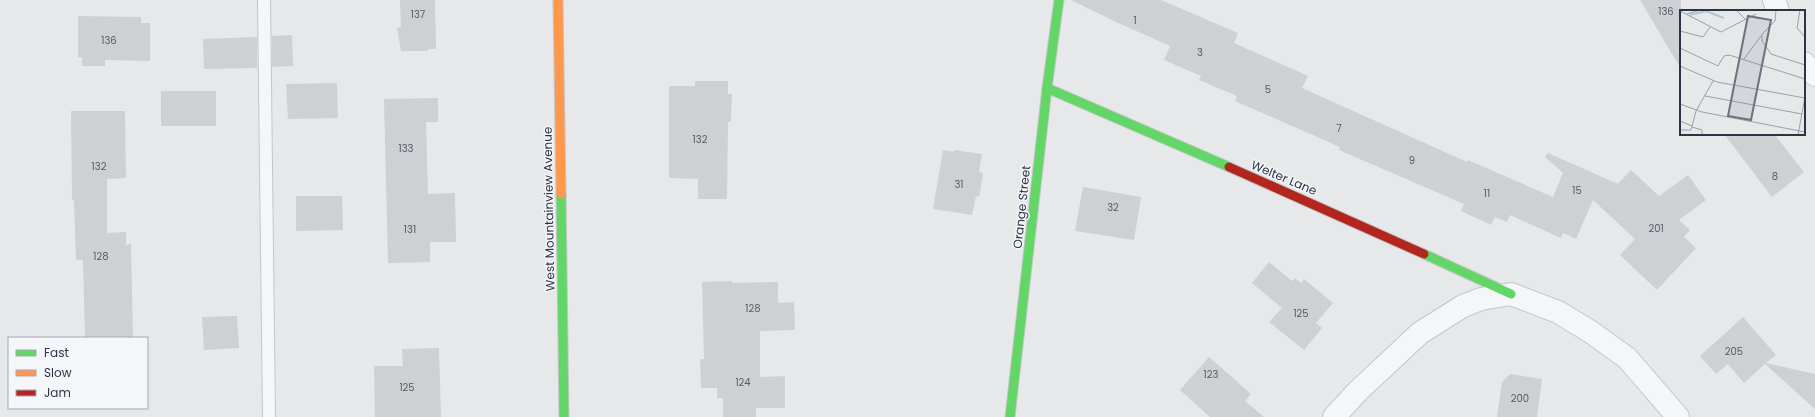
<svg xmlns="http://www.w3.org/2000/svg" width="1815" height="417" viewBox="0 0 1815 417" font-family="Poppins,sans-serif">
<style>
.building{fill:#ced0d3}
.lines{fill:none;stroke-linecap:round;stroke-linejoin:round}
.lane-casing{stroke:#c4c6c8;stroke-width:14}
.street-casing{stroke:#c4c6c8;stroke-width:24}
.fast-casing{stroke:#c4c6c8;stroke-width:11}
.slow-casing{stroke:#c4c6c8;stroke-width:11}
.jam-casing{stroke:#c4c6c8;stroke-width:11}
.lane{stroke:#f5f6f7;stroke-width:12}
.street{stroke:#f5f6f7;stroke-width:22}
.fast{stroke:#63d668;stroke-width:9}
.slow{stroke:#ff974d;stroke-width:9}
.jam{stroke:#b3261e;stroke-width:9}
.labels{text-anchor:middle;stroke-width:3;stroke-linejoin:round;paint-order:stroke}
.number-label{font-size:10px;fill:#545c69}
.street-label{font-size:12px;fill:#2b3445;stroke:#f4f6f9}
.inset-river{fill:none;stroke:#b4c4d5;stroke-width:2}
.inset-road{fill:none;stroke:#9ba0a8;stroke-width:1}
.view{fill:#6c737f;fill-opacity:0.15;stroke:#6c737f;stroke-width:2}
.inset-edge{fill:none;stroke:#2b3445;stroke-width:2}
</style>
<rect width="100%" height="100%" fill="#e6e8ea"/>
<!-- building -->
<g class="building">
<polygon points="400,0 435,0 436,49 428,49 428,51 401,51 397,28 401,27"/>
<polygon points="1071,0 1161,0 1238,33 1234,43 1308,76 1302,88 1467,162 1468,160 1553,197 1563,173 1545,157 1548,153 1618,184 1631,170 1659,196 1688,175 1706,200 1679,220 1690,230 1684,237 1696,248 1657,290 1620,255 1635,239 1593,200 1576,239 1563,233 1561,238 1510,215 1507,222 1495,217 1491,225 1461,211 1464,204 1339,150 1340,147 1235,101 1237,96 1199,80 1201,76 1164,60 1170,46 1116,22"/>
<polygon points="1640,0 1681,0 1681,69"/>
<polygon points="78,16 141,17 141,23 150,23 150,61 105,60 105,66 82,66 82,57 78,57"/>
<polygon points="292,35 293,66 272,67 272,36"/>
<polygon points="257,37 257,68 204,69 203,39"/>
<polygon points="695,81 728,81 728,94 732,94 731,122 728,122 727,199 698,199 698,179 669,178 669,86 695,86"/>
<polygon points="337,83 338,118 288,119 286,84"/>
<rect x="161" y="91" width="55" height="35"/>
<polygon points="438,98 438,122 426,122 428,194 455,193 456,242 430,242 430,262 388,263 384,99"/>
<polygon points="71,111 125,111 126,178 107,179 107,233 126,232 126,245 131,244 133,338 85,338 83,260 76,260 74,200 72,200"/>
<polygon points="1724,134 1774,134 1804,172 1772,197"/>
<polygon points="943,150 954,152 954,150 982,154 979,172 983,173 979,197 976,196 972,215 933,209"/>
<polygon points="1083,187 1141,197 1134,240 1075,231"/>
<polygon points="296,196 342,196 343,230 296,231"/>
<polygon points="1269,262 1292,281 1295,278 1301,283 1304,279 1333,303 1316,323 1322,328 1304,350 1269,322 1282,308 1252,283"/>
<polygon points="732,281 732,283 778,282 778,303 794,302 795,330 760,331 760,377 785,376 785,408 756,408 756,417 723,417 723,398 717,398 717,388 701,388 700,359 704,359 702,282"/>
<polygon points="237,316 239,348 204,350 202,317"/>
<polygon points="1743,317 1776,355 1766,363 1815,374 1815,409 1765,364 1744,383 1728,364 1716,374 1700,356"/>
<polygon points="439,348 441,417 375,417 374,366 403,366 402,349"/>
<polygon points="1209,357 1251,394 1245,401 1264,417 1210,417 1180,390"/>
<polygon points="1510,374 1542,379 1537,417 1497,417 1502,382"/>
</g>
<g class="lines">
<!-- lane casing -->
<g class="lane-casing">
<polyline id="lane" points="264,0 269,417"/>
</g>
<!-- street casing -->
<g class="street-casing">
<g id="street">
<polyline points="1774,0 1778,11"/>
<polyline points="1804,63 1815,75"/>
<polyline points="1334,417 1358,391 1420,333 1463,306 1481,299 1511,294 1558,312 1591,332 1627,358 1678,417"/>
</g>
</g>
<!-- fast casing -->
<g class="fast-casing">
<g id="fast">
<polyline points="1047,88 1229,167"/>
<polyline points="561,194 564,417"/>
<polyline points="1424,254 1511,294"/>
<polyline points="1010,417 1047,88 1059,0"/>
</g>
</g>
<!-- slow casing -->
<g class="slow-casing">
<polyline id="slow" points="558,0 561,194"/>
</g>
<!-- jam casing -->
<g class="jam-casing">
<polyline id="jam" points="1229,167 1424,254"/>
</g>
<!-- lane -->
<use href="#lane" class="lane"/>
<!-- street -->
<use href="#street" class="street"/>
<!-- fast -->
<use href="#fast" class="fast"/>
<!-- slow -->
<use href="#slow" class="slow"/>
<!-- jam -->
<use href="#jam" class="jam"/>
</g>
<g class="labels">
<!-- number labels -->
<g class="number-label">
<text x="1666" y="15">136</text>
<text x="418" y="18">137</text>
<text x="1135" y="24">1</text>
<text x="109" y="44">136</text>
<text x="1200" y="56">3</text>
<text x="1268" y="93">5</text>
<text x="1339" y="132">7</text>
<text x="700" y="143">132</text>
<text x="406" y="152">133</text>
<text x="1412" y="164">9</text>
<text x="99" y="170">132</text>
<text x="1775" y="180">8</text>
<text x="959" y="188">31</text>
<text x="1577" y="194">15</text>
<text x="1487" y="197">11</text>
<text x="1113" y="211">32</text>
<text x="1656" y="232">201</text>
<text x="410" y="233">131</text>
<text x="101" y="260">128</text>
<text x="753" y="312">128</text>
<text x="1301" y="317">125</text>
<text x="1734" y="355">205</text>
<text x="1211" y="378">123</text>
<text x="743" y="386">124</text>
<text x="407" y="391">125</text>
<text x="1520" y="402">200</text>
</g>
<!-- street labels -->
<g class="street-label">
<text transform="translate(1284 178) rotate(23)" y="4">Welter Lane</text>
<text transform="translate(1022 207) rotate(-84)" y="4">Orange Street</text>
<text transform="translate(549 209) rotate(-91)" y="4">West Mountainview Avenue</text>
</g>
</g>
<!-- overview -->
<g transform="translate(1680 10)">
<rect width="125" height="125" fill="#e6e8ea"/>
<path class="inset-river" d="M10,5L26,1L44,8"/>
<path class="inset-road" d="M56,0L65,9M96,0L95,11L82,24V31L91,44L125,55M120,0L117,18L125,27M0,1L41,22L76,4M7,4L20,0M0,21L23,27L30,17M0,38L38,56L44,46L49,45L125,69M64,49L81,26M0,56L37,72L125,88M25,86L122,104M0,94L22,102L125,122M0,111L12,116M12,117L22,120V125M0,120H11L16,101L33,71M118,125L125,87"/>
<path class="view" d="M68,6L91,10L71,110L48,106Z"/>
<rect width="125" height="125" class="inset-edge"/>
</g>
<!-- legend -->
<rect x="8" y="337" width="140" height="72" fill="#f4f6f9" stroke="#a4a8b1"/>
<rect x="16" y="350" width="20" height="6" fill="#63d668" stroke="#a4a8b1"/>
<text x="44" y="357" font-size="12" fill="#2b3445">Fast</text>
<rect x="16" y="370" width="20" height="6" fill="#ff974d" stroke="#a4a8b1"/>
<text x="44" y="377" font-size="12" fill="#2b3445">Slow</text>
<rect x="16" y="390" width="20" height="6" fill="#b3261e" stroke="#a4a8b1"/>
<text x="44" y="397" font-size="12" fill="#2b3445">Jam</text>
</svg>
